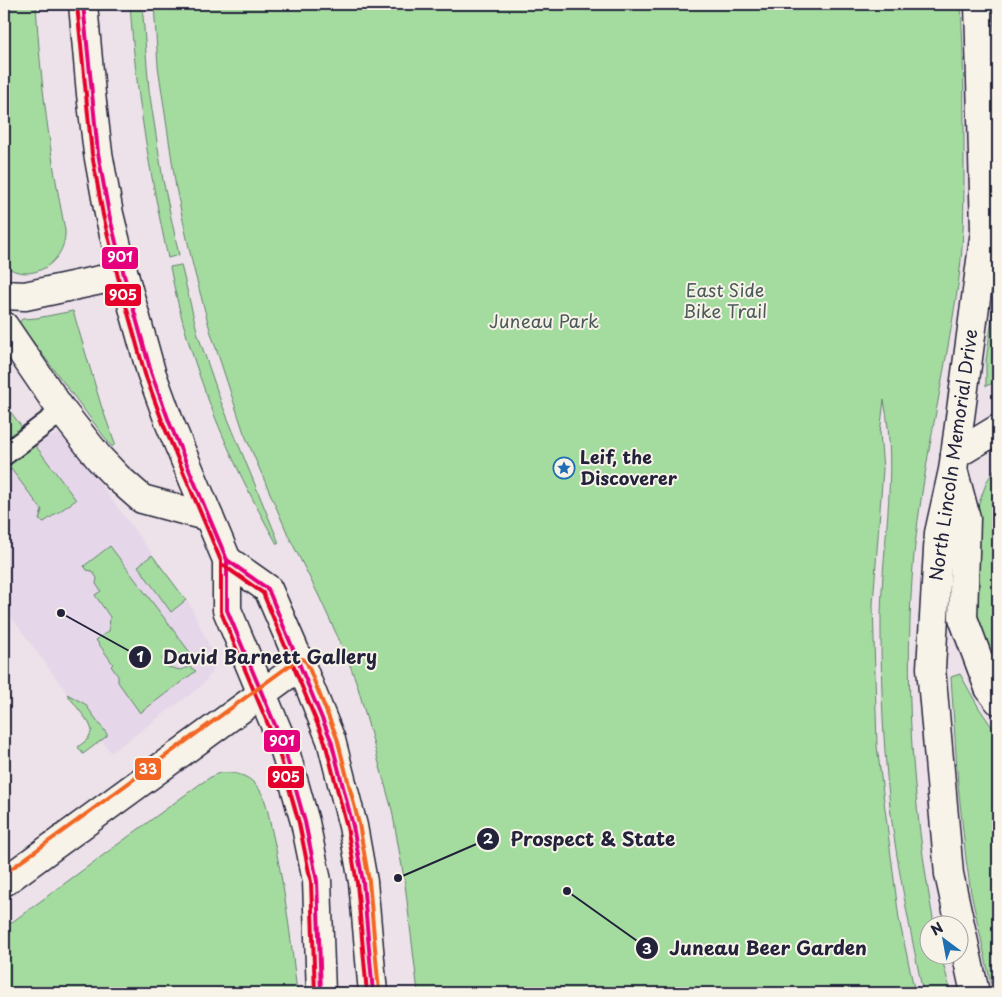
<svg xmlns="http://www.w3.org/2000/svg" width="1002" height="997" viewBox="0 0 1002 997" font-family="'Playpen Sans',sans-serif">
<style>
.built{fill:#e6d6e9}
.green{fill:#a4dca0;stroke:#637f6e}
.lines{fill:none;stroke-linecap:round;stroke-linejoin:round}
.service-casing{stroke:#22223b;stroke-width:24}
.minor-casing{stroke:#22223b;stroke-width:31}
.secondary-casing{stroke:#22223b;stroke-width:31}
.primary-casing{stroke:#22223b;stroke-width:31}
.service{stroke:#f7f3e8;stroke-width:20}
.minor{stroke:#f7f3e8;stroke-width:28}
.secondary{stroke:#f7f3e8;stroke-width:28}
.primary{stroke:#f7f3e8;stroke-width:28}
.bus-1-casing{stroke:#f7f3e8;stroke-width:8}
.bus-2-casing{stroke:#f7f3e8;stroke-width:8}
.bus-3-casing{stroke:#f7f3e8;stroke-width:8}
.bus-1{stroke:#e5007d;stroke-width:4}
.bus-2{stroke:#e4002b;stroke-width:4}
.bus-3{stroke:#f26522;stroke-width:4}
.labels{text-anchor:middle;stroke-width:4;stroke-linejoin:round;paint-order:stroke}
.park-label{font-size:18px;fill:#495a59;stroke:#f7f3e8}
.street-label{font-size:18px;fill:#22223b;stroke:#f7f3e8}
.poi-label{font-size:18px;font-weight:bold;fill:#22223b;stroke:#f7f3e8;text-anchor:start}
.leader{fill:none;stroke:#22223b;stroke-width:2}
.callout-dot{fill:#22223b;stroke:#f7f3e8;stroke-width:2}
.mark-label{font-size:15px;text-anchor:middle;font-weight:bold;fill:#fff}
.callout-label{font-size:19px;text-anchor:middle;font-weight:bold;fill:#22223b;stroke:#f7f3e8;stroke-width:4;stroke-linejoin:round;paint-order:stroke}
.line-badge{stroke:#f7f3e8;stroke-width:2}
.badge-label{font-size:14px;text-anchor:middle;font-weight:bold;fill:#fff}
</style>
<rect width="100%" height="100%" fill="#ede2e9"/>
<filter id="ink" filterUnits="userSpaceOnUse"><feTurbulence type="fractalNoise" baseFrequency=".02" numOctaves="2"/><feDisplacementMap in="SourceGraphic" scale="10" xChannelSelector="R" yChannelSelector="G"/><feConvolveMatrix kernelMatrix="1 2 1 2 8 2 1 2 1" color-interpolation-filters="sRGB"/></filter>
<g filter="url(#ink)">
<!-- built -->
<polygon class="built" points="62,433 189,603 212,651 214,660 214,667 211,674 200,687 111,753 4,607 4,466 43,439"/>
<!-- green -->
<g class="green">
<path d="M4,4H36C40,80 50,155 65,230C67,262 31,286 4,265Z"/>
<path d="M130,4H142L149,90L163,180L179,255L168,258C150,174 135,90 130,4Z"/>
<path d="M154,4H961C964,56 964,109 964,162C964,205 964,249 957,292C944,379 923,466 914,554C903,677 912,804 934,924H930V954L941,955L951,993H923C912,939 901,885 893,830C884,764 881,696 881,630C880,553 899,476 884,400L880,433L883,469L873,604L877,746L899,919L915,993H418L405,884L392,810L357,684L347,657L318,594L289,537L244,433L210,330L193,266L176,188L158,66Z"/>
<path d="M181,265L198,335L221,402L279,543L277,544C228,458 189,365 170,267Z"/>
<polygon points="998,275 998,381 986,386 986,361"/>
<polygon points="73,311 101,405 115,444 112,447 19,323 22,319 37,318"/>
<polygon points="4,403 24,430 4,444"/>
<polygon points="35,445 76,500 44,522 39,520 42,510 11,469 4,474 4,466"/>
<polygon points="998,464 998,675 981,634 975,605 971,562 978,506 987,481"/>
<path d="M110,546L198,663C185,663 180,650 167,652L162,659L168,667L180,670L190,667L196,671L140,713L118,682V676L111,666L113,664L96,640L109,631L110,617L95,595L101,591L96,584L97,578L92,571L87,570L84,566Z"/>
<polygon points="152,555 186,600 171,612 138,566"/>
<polygon points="960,674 979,708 998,736 998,993 993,993 971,893 966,859 958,784 951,677"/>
<polygon points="67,694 85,704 107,734 107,736 83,754 78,747 88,739 92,730 89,723"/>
<path d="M220,773C233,772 246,774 255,784C266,795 268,813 271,827C284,882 291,937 297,993H4V928L200,784L214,775Z"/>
</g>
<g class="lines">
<!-- service casing -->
<g class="service-casing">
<polyline id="service" points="4,455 62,411"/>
</g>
<!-- minor casing -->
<g class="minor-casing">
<g id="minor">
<polyline points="4,295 25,296 124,275"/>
<polyline points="4,326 62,411 99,458 117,477 142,499 209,517"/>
</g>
</g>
<!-- secondary casing -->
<g class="secondary-casing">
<g id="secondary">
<polyline points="83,4 91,94 98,153 109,214 124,275 151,372 170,424 227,560 227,610 283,744 305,822 317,881 321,993"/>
<polyline points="227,560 268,589 301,665 331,740 353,826 363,882 373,993"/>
<polyline points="4,882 301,665"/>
</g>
</g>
<!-- primary casing -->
<g class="primary-casing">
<g id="primary">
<polyline points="955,455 998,429"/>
<polyline points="954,473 966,518 963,618 989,688 998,700"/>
<polyline points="975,993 949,874 931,668 939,533 953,470 985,231 979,4"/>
</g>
</g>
<!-- service -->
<use href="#service" class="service"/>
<!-- minor -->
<use href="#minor" class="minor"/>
<!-- secondary -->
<use href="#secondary" class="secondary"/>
<!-- primary -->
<use href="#primary" class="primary"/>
<!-- bus-1 casing -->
<g class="bus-1-casing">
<g id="bus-1">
<polyline points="83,4 98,153 109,214 124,275 151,372 170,424 227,560 227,610 283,744 305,822 317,881 321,993"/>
<polyline points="227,560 268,589 331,740 353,826 363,882 373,993"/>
</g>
</g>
<!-- bus-2 casing -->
<g class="bus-2-casing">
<g id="bus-2">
<polyline points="77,5 92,154 103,215 118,277 145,374 164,426 221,561 221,612 277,746 299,823 311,882 315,993"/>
<polyline points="223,565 263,593 325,742 347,827 357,883 367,993"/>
</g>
</g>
<!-- bus-3 casing -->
<g class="bus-3-casing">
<polyline id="bus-3" points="4,874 297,660 303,659 307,663 337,738 359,824 369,881 379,992"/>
</g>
<!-- bus-1 -->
<use href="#bus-1" class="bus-1"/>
<!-- bus-2 -->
<use href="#bus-2" class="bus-2"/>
<!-- bus-3 -->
<use href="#bus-3" class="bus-3"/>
</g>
</g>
<!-- icons -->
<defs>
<g id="sight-ring" transform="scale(1.125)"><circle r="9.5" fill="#f7f3e8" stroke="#1f6fb2" stroke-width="1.5"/><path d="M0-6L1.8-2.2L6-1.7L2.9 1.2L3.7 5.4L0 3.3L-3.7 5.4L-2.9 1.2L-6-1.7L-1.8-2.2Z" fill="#1f6fb2"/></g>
</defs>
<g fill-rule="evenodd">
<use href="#sight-ring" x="564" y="468"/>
</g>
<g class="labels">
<!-- park labels -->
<g class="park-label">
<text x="725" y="297">East Side<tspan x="725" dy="21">Bike Trail</tspan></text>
<text x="544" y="328">Juneau Park</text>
</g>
<!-- street labels -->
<g class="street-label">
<text transform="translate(954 455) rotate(-82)" y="6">North Lincoln Memorial Drive</text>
</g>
<!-- poi labels -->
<g class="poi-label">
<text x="580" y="464">Leif, the<tspan x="580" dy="21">Discoverer</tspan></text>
</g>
</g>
<!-- callouts -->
<path class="leader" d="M61 613L140 657M398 878L488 839M567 891L647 948"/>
<g class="callout-dot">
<circle cx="61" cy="613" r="5"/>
<circle cx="398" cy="878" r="5"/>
<circle cx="567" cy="891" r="5"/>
<circle cx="140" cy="657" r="12"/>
<circle cx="488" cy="839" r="12"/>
<circle cx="647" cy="948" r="12"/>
</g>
<g class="mark-label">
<text x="140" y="662">1</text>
<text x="488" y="844">2</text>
<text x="647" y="954">3</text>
</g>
<g class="callout-label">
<text x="270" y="664">David Barnett Gallery</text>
<text x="593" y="846">Prospect &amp; State</text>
<text x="768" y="955">Juneau Beer Garden</text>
</g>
<g class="line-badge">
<rect x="101" y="246" width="38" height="24" rx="5" fill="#e5007d"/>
<rect x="104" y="283" width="38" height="24" rx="5" fill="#e4002b"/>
<rect x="263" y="729" width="38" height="24" rx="5" fill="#e5007d"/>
<rect x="134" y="757" width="28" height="24" rx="5" fill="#f26522"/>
<rect x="267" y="765" width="38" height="24" rx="5" fill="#e4002b"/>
</g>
<g class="badge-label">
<text x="120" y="262">901</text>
<text x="123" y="300">905</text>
<text x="282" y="746">901</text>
<text x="148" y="774">33</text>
<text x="286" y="782">905</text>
</g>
<!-- margin -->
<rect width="1002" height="997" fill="none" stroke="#f7f3e8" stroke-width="20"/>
<rect x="10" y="10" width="982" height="977" fill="none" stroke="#22223b" stroke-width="2" filter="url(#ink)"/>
<!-- north arrow -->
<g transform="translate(944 940) rotate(328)"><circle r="24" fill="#f7f3e8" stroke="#a29fa3"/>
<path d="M0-4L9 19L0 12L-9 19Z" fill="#1f6fb2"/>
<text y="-8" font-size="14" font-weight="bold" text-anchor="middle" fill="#22223b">N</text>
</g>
</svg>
